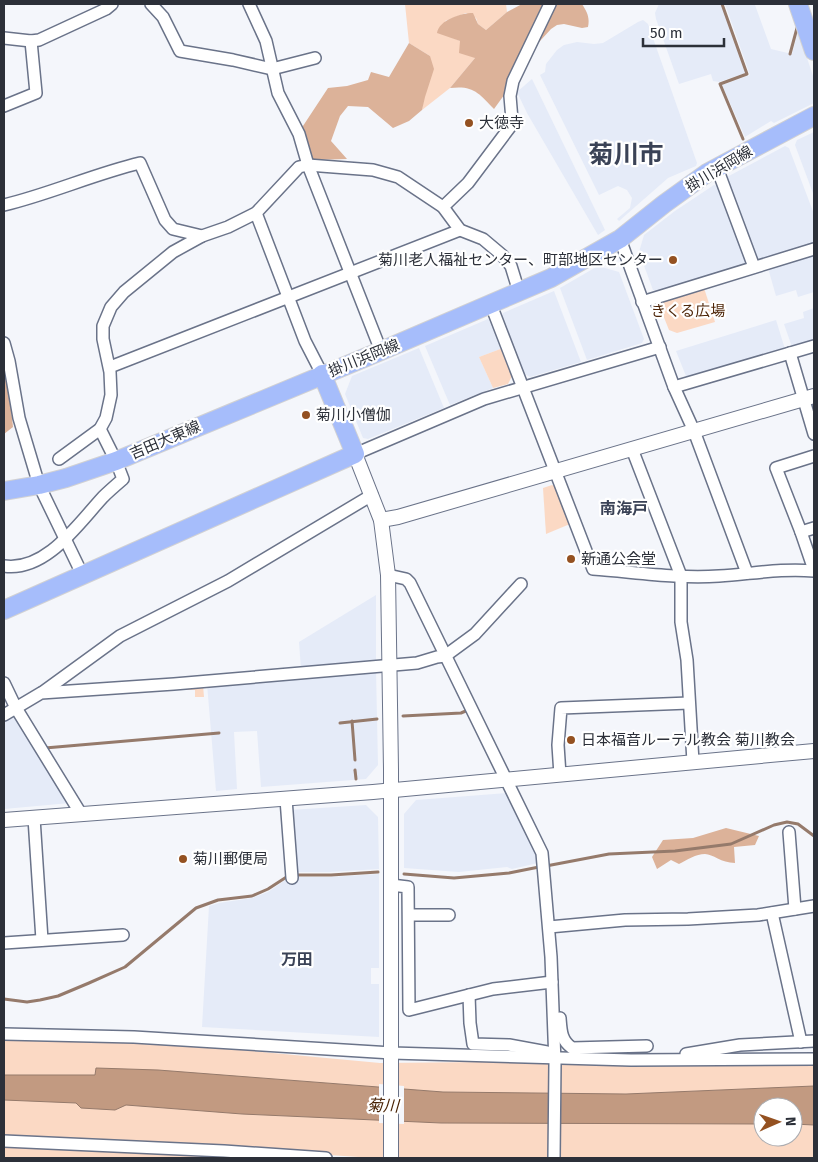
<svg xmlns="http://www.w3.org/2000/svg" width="818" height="1162" viewBox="0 0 818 1162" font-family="'Fira Sans','Noto Sans JP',sans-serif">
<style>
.built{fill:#e5ebf8}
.green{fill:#fbd9c4;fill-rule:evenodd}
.forest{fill:#dcb299}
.water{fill:#c29a81;stroke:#957a6b}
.pier{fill:#f4f6fb}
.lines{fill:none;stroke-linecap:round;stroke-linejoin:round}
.stream{stroke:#957a6b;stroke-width:3}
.minor-casing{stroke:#6a7389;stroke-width:14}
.tertiary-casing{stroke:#6a7389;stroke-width:16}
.primary-casing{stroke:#d1d1d3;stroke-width:20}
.minor{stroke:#fff;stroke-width:11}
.tertiary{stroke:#fff;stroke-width:14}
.primary{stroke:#a6bdfb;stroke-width:18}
.poi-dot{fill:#945121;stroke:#fff;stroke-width:2}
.labels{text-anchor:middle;stroke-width:4.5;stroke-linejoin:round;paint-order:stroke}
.poi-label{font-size:15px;fill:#2c3039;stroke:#fff;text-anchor:start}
.street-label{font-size:15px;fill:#2c3039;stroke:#fff}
.park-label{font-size:15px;fill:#4f270a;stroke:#fff}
.neighbourhood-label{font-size:16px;font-weight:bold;fill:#3a4256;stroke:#fff}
.water-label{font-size:16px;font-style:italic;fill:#461f01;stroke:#fff}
.town-label{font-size:25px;font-weight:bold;fill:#3a4256;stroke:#fff}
</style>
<rect width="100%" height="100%" fill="#f4f6fb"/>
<!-- built -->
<g class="built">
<polygon points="659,4 721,4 746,73 719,82 713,81 711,74 679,84 656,19 655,13"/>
<polygon points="725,4 757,4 755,5 771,49 792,54 798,31 814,79 814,103 774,123 771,121 745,137 722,85 750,75"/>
<polygon points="643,20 648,24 697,163 696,166 668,178 619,221 617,219 630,208 632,198 627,190 618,186 599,195 540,75 545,72 546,64 557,50 564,45 577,42 594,44 603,43 638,22"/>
<polygon points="532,79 605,230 598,235 527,113 517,92"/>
<polygon points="814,132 814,196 795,145 797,140"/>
<polygon points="785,146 789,148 814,214 814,244 761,260 757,258 727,177"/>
<polygon points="714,185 719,186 747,261 746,265 658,292 653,290 639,252 644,235 675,211"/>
<polygon points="814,254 814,292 798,297 796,290 776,296 768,268"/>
<polygon points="598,266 619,272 644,339 642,343 587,360 560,288"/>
<polygon points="554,291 581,362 530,377 523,373 501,318 503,313"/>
<polygon points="814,308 814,340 792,347 784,324 804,318 803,312"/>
<polygon points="488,319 493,321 503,348 479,357 493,388 450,405 425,346"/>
<polygon points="776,320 785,349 691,377 686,376 676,351"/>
<polygon points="419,348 444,408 368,439 363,438 345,394 352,376"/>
<polygon points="376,595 376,663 301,669 299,642"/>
<polygon points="376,670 378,765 366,779 261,787 257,731 234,732 237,789 216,791 207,684"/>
<polygon points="15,712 70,803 4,809 4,718"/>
<polygon points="507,793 535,850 538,863 512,869 507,867 459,872 404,868 404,814 416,800"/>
<polygon points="366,805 378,817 379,869 330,872 296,872 290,810"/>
<polygon points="379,874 379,968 371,968 371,984 379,984 379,1037 202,1027 209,906 219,903 252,898 268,892 288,878 296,877 330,877"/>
</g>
<!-- green -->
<g class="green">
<polygon points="405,4 506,4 507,12 486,30 478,24 476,18 466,13 445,21 451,37 460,41 475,58 450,88 422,110 430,56 409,43"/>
<polygon points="704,288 715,322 677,333 669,330 659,305 661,301"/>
<polygon points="503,348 513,374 508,384 493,388 479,357"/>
<polygon points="552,485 556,487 570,524 546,534 543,488"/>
<polygon points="203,685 204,697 195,697 195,690 185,690 185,687"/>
<path d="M4,1035L103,1037L380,1063L814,1059V1158H374L224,1148L4,1139ZM763,1107H793V1137H763Z"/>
<polygon points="4,1144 277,1158 4,1158"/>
</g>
<!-- forest -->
<g class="forest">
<path d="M522,4H582C587,12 590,17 588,27L582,28L564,24L557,25L551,29L529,53L521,78L507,91L494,109C479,93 473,85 450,88L475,58L459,53L460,41L437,33C439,20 461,13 473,13L478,24L486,30L507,12Z"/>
<polygon points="409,43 430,56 434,69 425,97 422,110 409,121 393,128 368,107 348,106 340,116 331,141 347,159 313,160 301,129 328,88 347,86 368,80 371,72 389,77"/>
<polygon points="4,344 13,427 4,434"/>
<path d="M726,828L759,836L755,845L734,847L735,863C721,863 713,854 705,854C696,854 687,860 679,864L671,860L657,869L652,857L663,840L693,838Z"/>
</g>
<!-- water -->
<polygon class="water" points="96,1068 158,1070 443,1092 626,1094 814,1086 814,1125 793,1124 793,1107 763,1107 763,1124 441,1123 242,1114 126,1105 115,1110 81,1108 76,1103 4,1100 4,1075 95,1075"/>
<!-- pier -->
<polygon class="pier" points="379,1084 404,1086 404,1124 379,1123"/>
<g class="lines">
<!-- stream -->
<g class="stream">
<polyline points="722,4 747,74 720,84 743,139"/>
<polyline points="790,54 797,28"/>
<polyline points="403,716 461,713 468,710"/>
<polyline points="352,721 355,760"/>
<polyline points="340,723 377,719"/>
<polyline points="45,748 219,733"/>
<polyline points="355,770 356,779"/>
<polyline points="546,866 609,854 675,851 731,844 774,825 787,822 798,824 814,836"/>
<polyline points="404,874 454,878 509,873 539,867"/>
<polyline points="294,875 331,875 378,872"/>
<polyline points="4,999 27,1002 40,1000 58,996 89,983 125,967 196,908 218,900 252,896 268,889 288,876"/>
</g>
<!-- minor casing -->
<g class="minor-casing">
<g id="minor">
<polyline points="151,4 163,17 180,51 233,60 272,69 315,58"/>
<polyline points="249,4 266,41 278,93 299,134 308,165 381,351"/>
<polyline points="4,38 31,41 39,40 106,9 112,4"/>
<polyline points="4,106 36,93 31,41"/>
<polyline points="717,168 754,267"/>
<path d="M4,205C50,194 94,174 140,163L165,220L173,229L202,236"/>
<polyline points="443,207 468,183 510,127 512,120 510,96 513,81 550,4"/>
<polyline points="256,213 305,341 322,374"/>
<polyline points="620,239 674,387 694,431 747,573"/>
<polyline points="642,302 814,249"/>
<path d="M491,305L593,569C635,572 678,579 719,576C751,574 782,568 814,571"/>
<polyline points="4,343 9,361 19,418 39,485 83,576"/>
<polyline points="790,353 814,434"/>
<polyline points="110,367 460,230"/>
<polyline points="674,387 814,346"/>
<polyline points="632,449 681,576 681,622 687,660 693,762"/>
<polyline points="355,454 484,399 660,347"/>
<polyline points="814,456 776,468 801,532 814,570"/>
<polyline points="59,459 100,429 106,418 111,395 110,372 103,339 103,326 111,307 124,292 173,252 202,236 228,227 256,213 299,167 308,165 373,170 398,177 443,207 460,230 483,239 502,255 511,266 519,292"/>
<polyline points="801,532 814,528"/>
<path d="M4,566C46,572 78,524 103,497C109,491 116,485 123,479L116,461L100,429"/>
<polyline points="388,575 406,579 410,583 542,853 551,957 555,1063 554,1158"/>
<polyline points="4,683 16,708 81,814"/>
<polyline points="43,692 120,636 228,581 372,495"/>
<polyline points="4,715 41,693 174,684 417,663 437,657 445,656 475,634 521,584"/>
<polyline points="560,775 558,745 561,708 689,703"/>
<polyline points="286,799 292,878"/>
<polyline points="34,818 42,940"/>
<polyline points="789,832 795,909"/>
<polyline points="391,885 408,887 409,1010 493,989 552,982"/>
<polyline points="772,913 801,1042"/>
<polyline points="409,915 449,915"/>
<polyline points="549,927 625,920 688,919 758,915 814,906"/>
<polyline points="4,943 123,935"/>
<polyline points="469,995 470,1023 473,1044 509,1045 547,1052"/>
<path d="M560,1018C561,1031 561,1040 572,1048L647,1046"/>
<polyline points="4,1034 134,1037 392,1053 631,1060 814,1059"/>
<polyline points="686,1054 740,1045 814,1041"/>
<polyline points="4,1141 224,1151 326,1158"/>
</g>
</g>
<!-- tertiary casing -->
<g class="tertiary-casing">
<g id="tertiary">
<polyline points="355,454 381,520 388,575 391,769 391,1158"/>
<polyline points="381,520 398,517 814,396"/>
<polyline points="4,820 373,792 814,751"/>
</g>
</g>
<!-- primary casing -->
<g class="primary-casing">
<g id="primary">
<polyline points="798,4 814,51"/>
<polyline points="4,491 39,485 66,478 116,461 381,351 551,278 620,239 664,204 707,173 814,116"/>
<polyline points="4,610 355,454 322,374"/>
</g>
</g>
<!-- minor -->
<use href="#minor" class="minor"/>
<!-- tertiary -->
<use href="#tertiary" class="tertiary"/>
<!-- primary -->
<use href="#primary" class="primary"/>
</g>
<!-- markers -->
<g class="poi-dot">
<circle cx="469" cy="123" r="5"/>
<circle cx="673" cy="260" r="5"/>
<circle cx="306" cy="415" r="5"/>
<circle cx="571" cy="559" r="5"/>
<circle cx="571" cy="740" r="5"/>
<circle cx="183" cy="859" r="5"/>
</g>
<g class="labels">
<!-- poi labels -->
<g class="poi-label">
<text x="479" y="128">大徳寺</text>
<text x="663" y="265" text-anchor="end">菊川老人福祉センター、町部地区センター</text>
<text x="316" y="420">菊川小僧伽</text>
<text x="581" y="564">新通公会堂</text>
<text x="581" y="745">日本福音ルーテル教会 菊川教会</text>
<text x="193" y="864">菊川郵便局</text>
</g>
<!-- street labels -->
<g class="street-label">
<text transform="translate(719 169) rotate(-31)" y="5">掛川浜岡線</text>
<text transform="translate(364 358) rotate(-22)" y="5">掛川浜岡線</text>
<text transform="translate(165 440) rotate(-23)" y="5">吉田大東線</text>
</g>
<!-- park labels -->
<g class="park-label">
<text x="688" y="316">きくる広場</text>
</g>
<!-- neighbourhood labels -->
<g class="neighbourhood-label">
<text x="624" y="514">南海戸</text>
<text x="297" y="965">万田</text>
</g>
<!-- water labels -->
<g class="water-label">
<text transform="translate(383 1105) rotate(2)" y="6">菊川</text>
</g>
<!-- town labels -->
<g class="town-label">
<text x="626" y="163">菊川市</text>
</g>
</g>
<!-- border -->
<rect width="818" height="1162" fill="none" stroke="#2c3039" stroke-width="10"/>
<!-- north arrow -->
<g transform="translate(778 1122) rotate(88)"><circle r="24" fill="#ffffff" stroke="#abacb0"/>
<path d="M0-4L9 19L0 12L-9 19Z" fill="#945121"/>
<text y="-8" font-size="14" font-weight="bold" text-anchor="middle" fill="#2c3039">N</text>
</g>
<!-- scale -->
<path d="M643 38v8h81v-8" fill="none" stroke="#2c3039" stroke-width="2.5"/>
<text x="650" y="38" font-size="15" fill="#2c3039" stroke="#ffffff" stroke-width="4" paint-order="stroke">50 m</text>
</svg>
